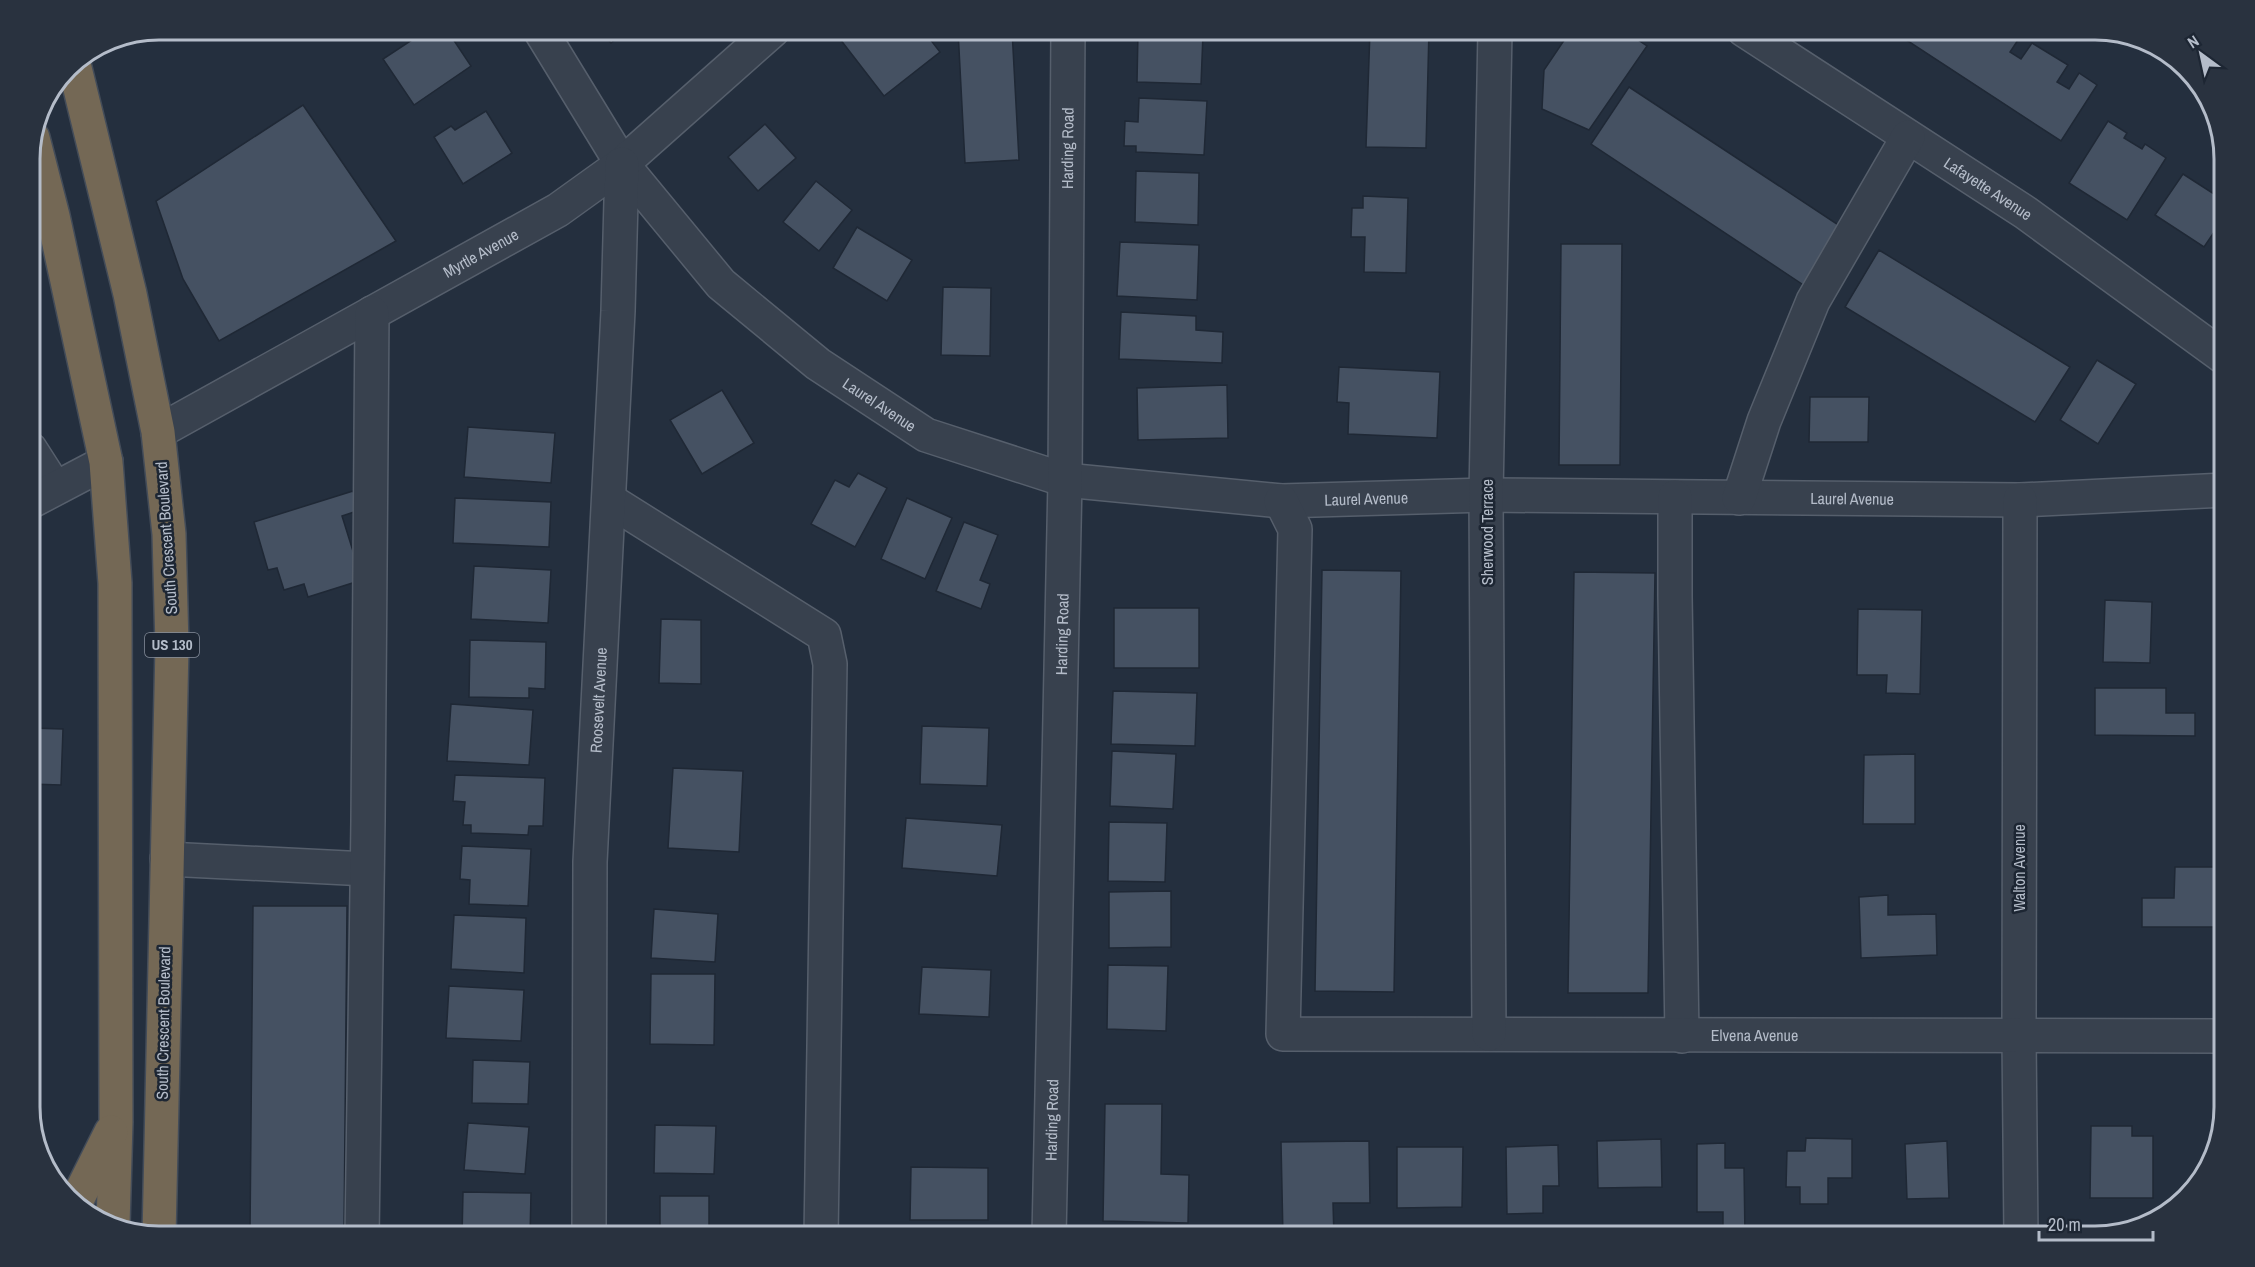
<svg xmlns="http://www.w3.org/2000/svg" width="2255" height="1267" viewBox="0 0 2255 1267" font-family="'Archivo Narrow',sans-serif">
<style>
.building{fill:#455162;stroke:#1f2835;stroke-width:1.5}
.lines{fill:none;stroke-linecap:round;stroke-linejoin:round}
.minor-casing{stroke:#565f6c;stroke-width:36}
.highway-casing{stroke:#434c59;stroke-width:36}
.minor{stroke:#38414e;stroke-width:33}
.highway{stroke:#746855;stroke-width:33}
.labels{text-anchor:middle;stroke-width:5;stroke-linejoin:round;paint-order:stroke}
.shield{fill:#1d2633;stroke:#878f9c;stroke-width:1.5}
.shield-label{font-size:15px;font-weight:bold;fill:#b4bcc9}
.street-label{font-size:16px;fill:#b4bcc9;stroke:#1d2633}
.rim{fill:none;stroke:#b4bcc9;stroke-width:3}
</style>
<rect width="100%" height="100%" fill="#242f3e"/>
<!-- building -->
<g class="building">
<polygon points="427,30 447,30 471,66 414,105 383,59"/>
<polygon points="599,30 625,30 611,43"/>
<polygon points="851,30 923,30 940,52 884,96 840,39"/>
<polygon points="958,30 1012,30 1019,160 965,163"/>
<polygon points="1370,30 1429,30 1426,148 1366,147"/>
<polygon points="1571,30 1590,30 1595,34 1598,30 1623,30 1647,46 1589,130 1542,109 1544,70"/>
<polygon points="1891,30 2009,30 2020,37 2010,52 2021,59 2032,43 2068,65 2057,82 2069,89 2079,73 2097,85 2061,141"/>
<polygon points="1138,33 1203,34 1201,84 1137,82"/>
<polygon points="1629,87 1843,228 1805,286 1591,144"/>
<polygon points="1139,98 1207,101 1204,155 1136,152 1136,146 1124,146 1125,121 1138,122"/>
<polygon points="303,105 396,241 219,341 183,279 156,201"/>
<polygon points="486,111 512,153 463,184 434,137 451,126 455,130"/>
<polygon points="2108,121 2127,133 2124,138 2142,149 2145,144 2166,158 2127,220 2069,183"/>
<polygon points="765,124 796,158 758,191 728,157"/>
<polygon points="1136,171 1199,173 1198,225 1135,222"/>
<polygon points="2183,174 2225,201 2225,216 2204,247 2155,215"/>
<polygon points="816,181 852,210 819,251 783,222"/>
<polygon points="1363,196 1408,198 1406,273 1364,272 1365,237 1351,237 1352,208 1363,208"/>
<polygon points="857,227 912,260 887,301 833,268"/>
<polygon points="1120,242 1199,245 1197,300 1117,296"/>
<polygon points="1561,244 1622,244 1620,465 1559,465"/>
<polygon points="1879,250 2070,367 2035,422 1845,307"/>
<polygon points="943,287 991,288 990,356 941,355"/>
<polygon points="1121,312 1196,316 1196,330 1223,332 1222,363 1119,359"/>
<polygon points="2097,360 2136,384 2098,444 2060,420"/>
<polygon points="1339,367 1440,372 1437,438 1348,434 1349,403 1337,402"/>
<polygon points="1227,385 1228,438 1138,440 1137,388"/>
<polygon points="722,390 754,443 702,474 670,420"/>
<polygon points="1810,397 1869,397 1868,442 1809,442"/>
<polygon points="468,427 555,433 551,483 464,477"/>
<polygon points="858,473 887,488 855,547 811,524 835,480 849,487"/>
<polygon points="353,491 360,510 342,516 362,580 308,597 304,584 284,590 277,568 268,570 254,522"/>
<polygon points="455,498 551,502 549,547 453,543"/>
<polygon points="907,498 952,518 925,579 881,559"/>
<polygon points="964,522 998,535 980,580 990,584 981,609 936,591"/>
<polygon points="474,566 551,570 548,623 471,619"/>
<polygon points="1322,570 1401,571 1394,992 1315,991"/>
<polygon points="1574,572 1655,573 1648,993 1568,993"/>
<polygon points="2105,600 2152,602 2150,663 2103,662"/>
<rect x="1114" y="608" width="85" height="60"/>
<polygon points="1858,609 1922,610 1920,694 1886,693 1887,675 1857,675"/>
<polygon points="661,619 701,620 701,684 659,683"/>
<polygon points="470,640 546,642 545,689 529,688 529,698 469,697"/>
<polygon points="2095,688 2166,688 2166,713 2195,713 2195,736 2095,735"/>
<polygon points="1113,691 1197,693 1195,746 1111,744"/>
<polygon points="451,704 533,710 529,765 447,761"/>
<polygon points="922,726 989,728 987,786 920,784"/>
<polygon points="30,728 63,729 61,785 30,784"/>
<polygon points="1112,751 1176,754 1173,809 1110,806"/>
<polygon points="1915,754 1915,824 1863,824 1864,755"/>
<polygon points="673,768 743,771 739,852 668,848"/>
<polygon points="455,775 545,778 543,826 529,826 528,835 471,833 471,825 463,825 465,802 453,801"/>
<polygon points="906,818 1002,825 997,876 902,868"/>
<polygon points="1109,822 1167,823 1165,882 1108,881"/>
<polygon points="462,846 531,849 528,906 469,904 470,880 460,879"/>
<polygon points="2175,867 2225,867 2225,927 2142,927 2142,898 2174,898"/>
<polygon points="1171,891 1171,947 1109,948 1109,892"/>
<polygon points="1888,895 1888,915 1936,914 1937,955 1861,958 1859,897"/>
<polygon points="253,906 347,906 344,1234 250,1234"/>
<polygon points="654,909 718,914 715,962 651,958"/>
<polygon points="454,915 526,918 524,973 451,969"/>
<polygon points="1108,965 1168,966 1166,1031 1107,1029"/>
<polygon points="922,967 991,970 989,1017 919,1014"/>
<polygon points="651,974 715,974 714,1045 650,1044"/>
<polygon points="449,986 524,990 521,1041 446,1038"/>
<polygon points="473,1060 530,1062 528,1104 472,1103"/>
<polygon points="1105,1104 1162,1104 1161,1174 1189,1175 1188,1223 1103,1221"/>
<polygon points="468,1123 529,1127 525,1174 464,1170"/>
<polygon points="655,1125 716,1126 714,1174 654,1173"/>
<polygon points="2091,1126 2132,1126 2132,1136 2153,1136 2153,1198 2090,1198"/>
<polygon points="1806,1138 1852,1139 1852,1178 1828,1178 1828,1204 1800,1204 1800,1187 1786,1187 1787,1151 1805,1151"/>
<polygon points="1661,1139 1662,1187 1598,1188 1597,1141"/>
<polygon points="1369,1141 1370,1203 1333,1203 1334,1237 1283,1237 1281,1142"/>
<polygon points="1947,1141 1949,1198 1907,1199 1905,1144"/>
<polygon points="1725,1143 1725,1168 1744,1168 1745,1237 1723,1237 1723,1212 1697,1212 1697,1144"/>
<polygon points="1558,1145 1559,1186 1543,1186 1543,1213 1507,1214 1506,1147"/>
<polygon points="1397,1147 1463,1147 1462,1207 1397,1208"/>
<polygon points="911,1167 988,1168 988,1220 910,1220"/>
<polygon points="463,1192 531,1193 530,1237 462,1237"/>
<rect x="660" y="1196" width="49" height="41"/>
</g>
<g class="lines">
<!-- minor casing -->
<g class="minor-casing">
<g id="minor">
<path id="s1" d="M540,30L622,164L721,284L818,364L926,435L1065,480L1281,501L1486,495L2020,500L2225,490"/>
<path id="s2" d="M1744,30L2026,213L2225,358"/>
<path id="s3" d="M158,432L558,210L622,164L773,30"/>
<polyline points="30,449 55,488"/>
<polyline points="1675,497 1675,596 1682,1036"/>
<polyline points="1739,498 1764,421 1813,301 1908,137"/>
<polyline points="609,500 824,635 830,664 821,1237"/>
<polyline points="2020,500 2019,1037 2021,1237"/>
<path id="s4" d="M1281,501L1295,529L1283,1034L2225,1036"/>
<polyline points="30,502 106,462"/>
<polyline points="167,859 367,869"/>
<polyline points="1489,1034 1486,495 1495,30"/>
<polyline points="362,1237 368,821 372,313"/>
<path id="s5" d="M589,1237L590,862L618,311L622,164"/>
<path id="s6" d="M1049,1237L1065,480L1068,30"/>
</g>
</g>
<!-- highway casing -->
<g class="highway-casing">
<g id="highway">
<polyline points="74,64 130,294 158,432 169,534 172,646 159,1237"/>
<polyline points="33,138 53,216 106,462 115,583 116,1122 113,1225"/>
<polyline points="76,1202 111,1132"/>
</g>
</g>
<!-- minor -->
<use href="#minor" class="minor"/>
<!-- highway -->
<use href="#highway" class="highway"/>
</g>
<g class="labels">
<!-- shield labels -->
<rect class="shield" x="145" y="633" width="54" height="24" rx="4.5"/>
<g class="shield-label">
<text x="172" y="650">US 130</text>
</g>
<!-- street labels -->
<g class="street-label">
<text dy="6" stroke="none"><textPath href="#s6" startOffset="1089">Harding Road</textPath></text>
<text dy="6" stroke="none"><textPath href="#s2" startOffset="291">Lafayette Avenue</textPath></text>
<text dy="6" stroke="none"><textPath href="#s3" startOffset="369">Myrtle Avenue</textPath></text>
<text dy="6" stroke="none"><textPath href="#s1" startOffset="512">Laurel Avenue</textPath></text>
<text dy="6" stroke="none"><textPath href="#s1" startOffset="1502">Laurel Avenue</textPath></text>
<text dy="6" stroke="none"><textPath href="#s1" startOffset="1016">Laurel Avenue</textPath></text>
<text transform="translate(1487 532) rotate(-90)" y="6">Sherwood Terrace</text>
<text transform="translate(166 538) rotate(-94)" y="6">South Crescent Boulevard</text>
<text dy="6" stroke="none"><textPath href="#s6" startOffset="603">Harding Road</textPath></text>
<text dy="6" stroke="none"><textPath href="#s5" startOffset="537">Roosevelt Avenue</textPath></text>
<text transform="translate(2019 868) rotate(-90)" y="6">Walton Avenue</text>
<text transform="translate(163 1023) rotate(-89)" y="6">South Crescent Boulevard</text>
<text dy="6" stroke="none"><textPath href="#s4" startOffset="1008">Elvena Avenue</textPath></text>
<text dy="6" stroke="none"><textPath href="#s6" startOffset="117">Harding Road</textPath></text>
</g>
</g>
<!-- crop -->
<path d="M0 0H2255V1267H0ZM159 40H2095A119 119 0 0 1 2214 159V1107A119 119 0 0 1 2095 1226H159A119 119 0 0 1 40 1107V159A119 119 0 0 1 159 40Z" fill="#29323f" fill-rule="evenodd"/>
<path class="rim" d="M159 40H2095A119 119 0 0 1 2214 159V1107A119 119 0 0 1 2095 1226H159A119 119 0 0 1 40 1107V159A119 119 0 0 1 159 40Z"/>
<!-- north arrow -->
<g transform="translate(2201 54) rotate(327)" stroke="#1d2633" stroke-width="4.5" paint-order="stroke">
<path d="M0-4.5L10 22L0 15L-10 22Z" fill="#b4bcc9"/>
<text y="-9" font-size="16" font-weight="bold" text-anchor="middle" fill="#b4bcc9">N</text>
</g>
<!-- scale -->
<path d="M2039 1231v9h114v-9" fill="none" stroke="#b4bcc9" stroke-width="3"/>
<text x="2048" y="1231" font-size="18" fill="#b4bcc9" stroke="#1d2633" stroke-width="4.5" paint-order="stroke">20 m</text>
</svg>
